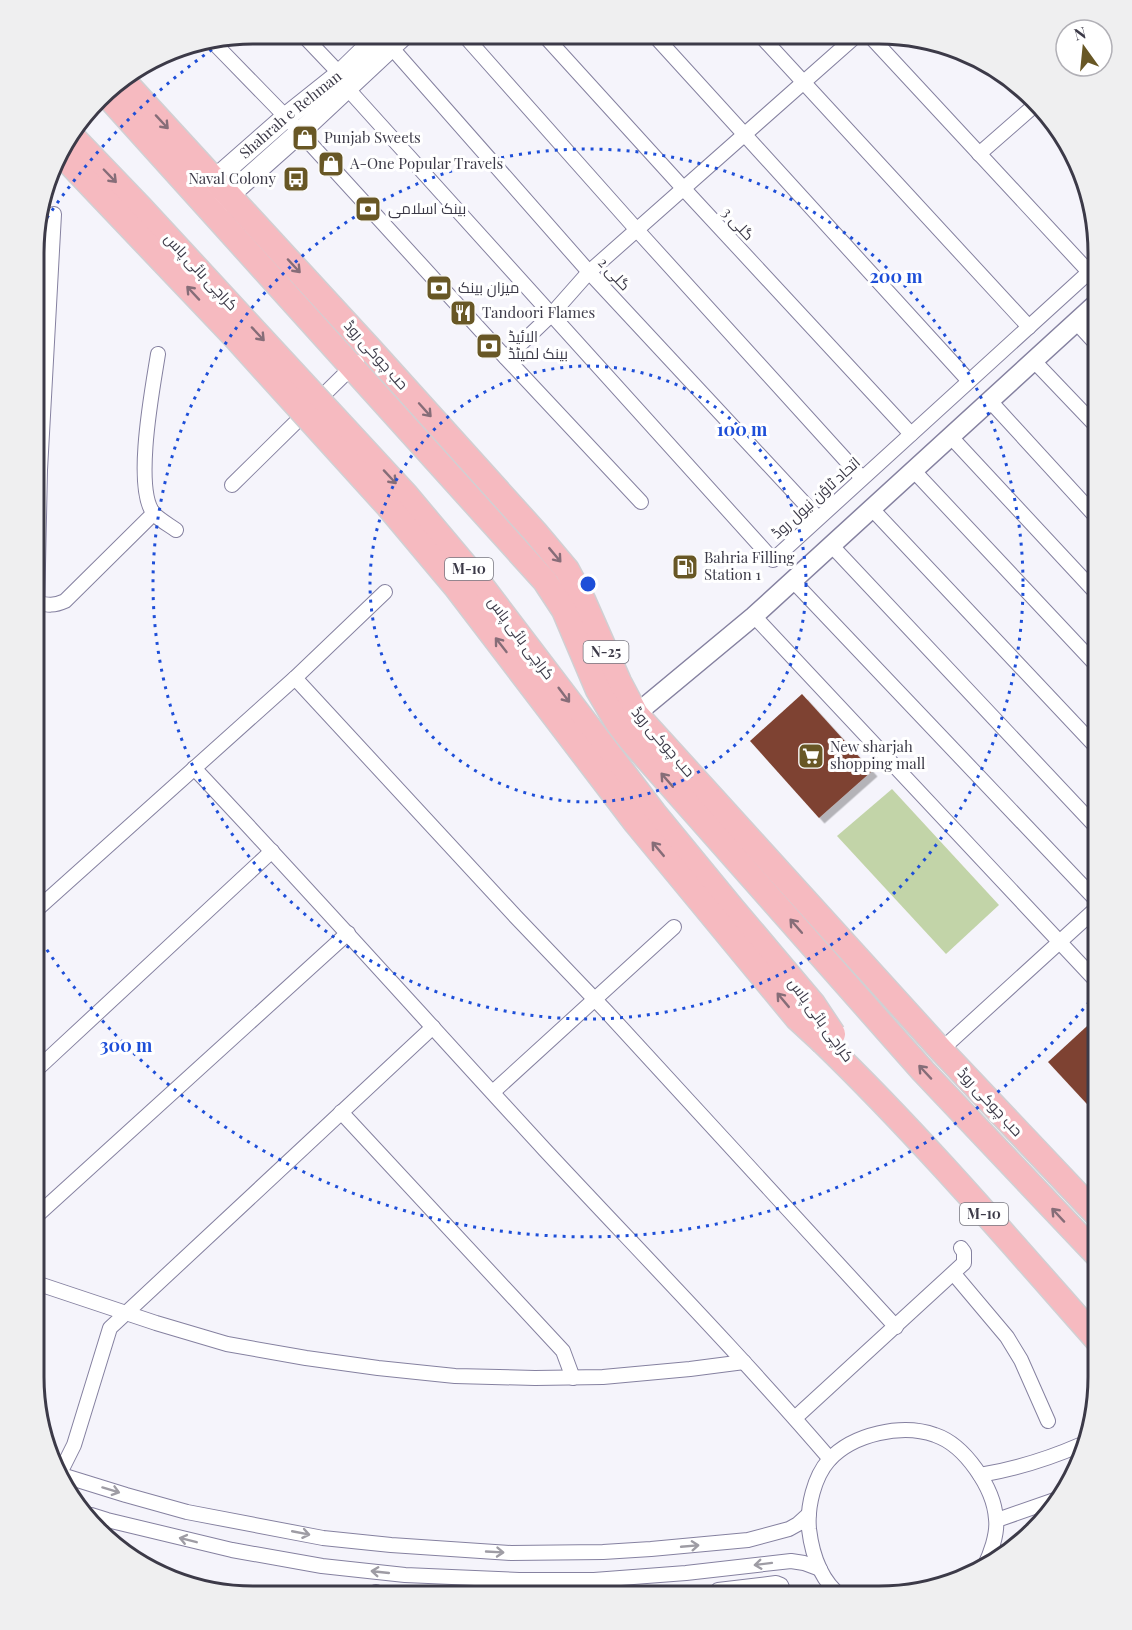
<svg xmlns="http://www.w3.org/2000/svg" width="1132" height="1630" viewBox="0 0 1132 1630" font-family="'Playfair Display',Cairo,serif">
<style>
.green{fill:#c2d4a8}
.building{fill:#7e4231;filter:url(#shadow)}
.lines{fill:none;stroke-linecap:round;stroke-linejoin:round}
.minor-casing{stroke:#8581a0;stroke-width:16}
.tertiary-casing{stroke:#8581a0;stroke-width:21}
.secondary-casing{stroke:#8581a0;stroke-width:22}
.trunk-casing{stroke:#d0d0d3;stroke-width:27}
.minor{stroke:#fff;stroke-width:14}
.tertiary{stroke:#fff;stroke-width:18}
.secondary{stroke:#fff;stroke-width:20}
.trunk{stroke:#f6bac0;stroke-width:24}
.trunk-bridge-casing{stroke:#d0d0d3;stroke-width:27;stroke-linecap:butt}
.trunk-bridge{stroke:#f6bac0;stroke-width:24}
.oneway{stroke:#866d78}
.oneway2{stroke:#9e9ca4}
.ring{fill:none;stroke:#1d4ed8;stroke-width:3;stroke-dasharray:3 6}
.labels{text-anchor:middle;stroke-width:6;stroke-linejoin:round;paint-order:stroke}
.shield{fill:#fff;stroke:#76757f;stroke-width:1.5}
.shield-label{font-size:14px;font-weight:bold;fill:#3c3a48}
.street-label{font-size:15px;fill:#3c3a48;stroke:#fff}
.poi-label{font-size:15px;fill:#3c3a48;stroke:#fff;text-anchor:start}
.rim{fill:none;stroke:#3c3a48;stroke-width:3}
.centre{fill:#1d4ed8;stroke:#fff;stroke-width:3}
.ring-label{font-size:18px;text-anchor:middle;font-weight:bold;fill:#1d4ed8;stroke:#fff;stroke-width:6;stroke-linejoin:round;paint-order:stroke}
</style>
<defs>
<filter id="shadow"><feDropShadow dx="5.5" dy="5.5" stdDeviation="0" flood-color="#0004"/></filter>
</defs>
<rect width="100%" height="100%" fill="#f5f4fb"/>
<!-- green -->
<polygon class="green" points="892,789 999,905 946,954 837,836"/>
<!-- building -->
<g class="building">
<polygon points="802,694 872,771 819,818 750,741"/>
<polygon points="1099,1015 1099,1117 1048,1062"/>
</g>
<g class="lines">
<!-- minor casing -->
<g class="minor-casing">
<g id="minor">
<polyline points="301,33 340,74"/>
<polyline points="463,34 637,230 862,478"/>
<polyline points="543,34 683,188 911,434"/>
<polyline points="653,34 969,381"/>
<polyline points="759,34 1029,327"/>
<polyline points="869,35 1089,272"/>
<polyline points="211,40 286,117 506,358 641,502"/>
<polyline points="391,47 589,272 818,518"/>
<polyline points="347,88 773,560 1099,263"/>
<polyline points="979,154 1035,105"/>
<polyline points="1076,322 1099,347"/>
<path d="M158,354C153,386 133,489 154,514C160,520 169,525 176,530"/>
<polyline points="506,358 551,315 589,272 857,35"/>
<polyline points="1034,361 1099,429"/>
<polyline points="991,402 1099,520"/>
<polyline points="951,437 1099,596"/>
<polyline points="914,471 1099,668"/>
<polyline points="232,485 357,362"/>
<polyline points="872,509 1099,750"/>
<polyline points="832,546 1099,830"/>
<polyline points="793,581 1099,903"/>
<path d="M37,603C48,605 54,606 65,601L154,513"/>
<polyline points="754,616 1099,984"/>
<polyline points="36,659 40,470 54,214"/>
<polyline points="295,678 516,917 605,1010 896,1327"/>
<path d="M194,768C313,894 428,1023 545,1150C641,1253 739,1353 830,1459"/>
<polyline points="34,912 295,678 385,592"/>
<polyline points="941,1050 1099,906"/>
<polyline points="34,1072 272,851"/>
<polyline points="493,1092 674,927"/>
<polyline points="341,1112 563,1351 573,1378"/>
<polyline points="33,1219 348,933"/>
<polyline points="954,1274 1007,1337 1021,1360 1048,1421"/>
<polyline points="33,1282 156,1323 227,1344 306,1358 378,1368 455,1376 535,1378 603,1377 690,1369 744,1362"/>
<polyline points="795,1418 964,1263 964,1252 961,1248"/>
<polyline points="55,1473 126,1495 187,1512 323,1538 391,1545 511,1553 603,1552 651,1549 748,1540 789,1529 798,1524 809,1514"/>
<path d="M980,1475C1015,1469 1048,1459 1080,1445"/>
<polyline points="58,1477 74,1445 110,1328 433,1027"/>
<polyline points="91,1515 107,1520 232,1550 322,1566 405,1575 519,1580 594,1580 686,1573 791,1561 804,1563 820,1569"/>
<polyline points="997,1520 1063,1497"/>
<polyline points="718,1590 776,1583 781,1585 786,1597"/>
<polyline points="376,1596 376,1592"/>
<path d="M842,1597C821,1581 812,1554 809,1529C807,1507 814,1477 829,1460C853,1434 902,1423 935,1435C965,1445 994,1488 996,1519C998,1534 990,1555 984,1567"/>
</g>
</g>
<!-- tertiary casing -->
<g class="tertiary-casing">
<polyline id="tertiary" points="628,722 636,714 754,616 1099,301"/>
</g>
<!-- secondary casing -->
<g class="secondary-casing">
<g id="secondary">
<path id="s1" d="M204,189L286,117L340,74L382,33"/>
<polyline points="218,205 300,132 406,33"/>
</g>
</g>
<!-- trunk casing -->
<g class="trunk-casing">
<g id="trunk">
<polyline points="122,79 370,349 535,532 567,570 583,600 619,682 636,714 941,1050 1099,1217"/>
<polyline points="104,92 545,581 564,610 598,690 621,729 923,1071 1099,1257"/>
<path d="M823,1042C920,1136 1009,1240 1099,1342"/>
</g>
</g>
<!-- minor -->
<use href="#minor" class="minor"/>
<!-- tertiary -->
<use href="#tertiary" class="tertiary"/>
<!-- secondary -->
<use href="#secondary" class="secondary"/>
<!-- trunk -->
<use href="#trunk" class="trunk"/>
<!-- trunk-bridge casing -->
<g class="trunk-bridge-casing">
<g id="trunk-bridge">
<polyline points="70,134 141,208 406,495 474,576 654,813 732,908 813,1004 833,1034"/>
<polyline points="59,152 234,336 388,506 456,587 636,823 797,1018 823,1042"/>
</g>
</g>
<!-- trunk-bridge -->
<use href="#trunk-bridge" class="trunk-bridge"/>
</g>
<!-- one-way arrows -->
<defs><path id="oneway-shaft" d="M-6 0H5M1.5-3L5.5 0L1.5 3" fill="none" stroke-width="1.6" stroke-linecap="round" stroke-linejoin="round" transform="scale(1.5)"/></defs>
<g class="oneway">
<use href="#oneway-shaft" transform="translate(162 122) rotate(47)"/>
<use href="#oneway-shaft" transform="translate(110 176) rotate(46)"/>
<use href="#oneway-shaft" transform="translate(294 266) rotate(47)"/>
<use href="#oneway-shaft" transform="translate(193 293) rotate(-133)"/>
<use href="#oneway-shaft" transform="translate(258 334) rotate(47)"/>
<use href="#oneway-shaft" transform="translate(425 410) rotate(48)"/>
<use href="#oneway-shaft" transform="translate(390 477) rotate(47)"/>
<use href="#oneway-shaft" transform="translate(555 555) rotate(50)"/>
<use href="#oneway-shaft" transform="translate(501 645) rotate(-128)"/>
<use href="#oneway-shaft" transform="translate(564 695) rotate(53)"/>
<use href="#oneway-shaft" transform="translate(667 780) rotate(-131)"/>
<use href="#oneway-shaft" transform="translate(658 849) rotate(-130)"/>
<use href="#oneway-shaft" transform="translate(796 926) rotate(-131)"/>
<use href="#oneway-shaft" transform="translate(783 1000) rotate(-130)"/>
<use href="#oneway-shaft" transform="translate(925 1072) rotate(-133)"/>
<use href="#oneway-shaft" transform="translate(1058 1215) rotate(-133)"/>
</g>
<g class="oneway2">
<use href="#oneway-shaft" transform="translate(111 1490) rotate(17)"/>
<use href="#oneway-shaft" transform="translate(301 1533) rotate(11)"/>
<use href="#oneway-shaft" transform="translate(188 1540) rotate(-166)"/>
<use href="#oneway-shaft" transform="translate(690 1546) rotate(-5)"/>
<use href="#oneway-shaft" transform="translate(495 1552) rotate(3)"/>
<use href="#oneway-shaft" transform="translate(763 1564) rotate(173)"/>
<use href="#oneway-shaft" transform="translate(380 1572) rotate(-174)"/>
</g>
<!-- distance rings -->
<g class="ring">
<circle cx="588" cy="584" r="218"/>
<circle cx="588" cy="584" r="435"/>
<path d="M1095 995A653 653 0 0 1 34 930M37 233A653 653 0 0 1 232 36M990 69A653 653 0 0 1 1046 118"/>
</g>
<!-- icons -->
<defs>
<g id="shop-square" transform="scale(1.35)"><rect x="-9" y="-9" width="18" height="18" rx="4" fill="#685725" stroke="#fff"/><path d="M-5-2.5h2.3a2.7 3.5 0 0 1 5.4 0H5L5.5 6h-11ZM-1.5-2.5h3a1.5 2.3 0 0 0-3 0Z" fill="#fff"/></g>
<g id="bus-square" transform="scale(1.35)"><rect x="-9" y="-9" width="18" height="18" rx="4" fill="#685725" stroke="#fff"/><path d="M-5-6H5V4H4V6H2V4H-2V6H-4V4H-5ZM-3.5-4V0h7V-4ZM-3.5 1.2v1.5H-2V1.2ZM2 1.2v1.5H3.5V1.2Z" fill="#fff"/></g>
<g id="bank-square" transform="scale(1.35)"><rect x="-9" y="-9" width="18" height="18" rx="4" fill="#685725" stroke="#fff"/><path d="M-6-4H6V4H-6ZM0-2.3a2.3 2.3 0 1 0 0 4.6a2.3 2.3 0 1 0 0-4.6Z" fill="#fff"/></g>
<g id="restaurant-square" transform="scale(1.35)"><rect x="-9" y="-9" width="18" height="18" rx="4" fill="#685725" stroke="#fff"/><path d="M-5-6h1v4h1v-4h1v4h1v-4h1v5L-1.5 .5V6h-2V.5L-5-1ZM5-6V6H3V1.5H1.5Q1.5-4 5-6Z" fill="#fff"/></g>
<g id="fuel-square" transform="scale(1.35)"><rect x="-9" y="-9" width="18" height="18" rx="4" fill="#685725" stroke="#fff"/><path d="M-5.5-6h7V0h2V4h1.3V-2.5L3-4.5l.8-.8L6-3V5H2.5V1h-1V6h-7ZM-4.2-4.7v3.2H.2V-4.7Z" fill="#fff"/></g>
<g id="supermarket-square" transform="scale(1.35)"><rect x="-9" y="-9" width="18" height="18" rx="4" fill="#685725" stroke="#fff"/><path d="M-6-5.5h2.5l.6 2H6L4.5 2H-2.5L-4.4-4H-6ZM-1.5 3.2a1.3 1.3 0 1 0 .1 0ZM3 3.2a1.3 1.3 0 1 0 .1 0Z" fill="#fff"/></g>
</defs>
<g fill-rule="evenodd">
<use href="#shop-square" x="305" y="138"/>
<use href="#shop-square" x="331" y="164"/>
<use href="#bus-square" x="296" y="179"/>
<use href="#bank-square" x="368" y="209"/>
<use href="#bank-square" x="439" y="288"/>
<use href="#restaurant-square" x="463" y="313"/>
<use href="#bank-square" x="489" y="346"/>
<use href="#fuel-square" x="685" y="567"/>
<use href="#supermarket-square" x="811" y="756"/>
</g>
<g class="labels">
<!-- shield labels -->
<g class="shield">
<rect x="445" y="558" width="48" height="22" rx="4.5"/>
<rect x="583.5" y="641" width="45" height="22" rx="4.5"/>
<rect x="960" y="1203" width="48" height="22" rx="4.5"/>
</g>
<g class="shield-label">
<text x="469" y="574">M-10</text>
<text x="606" y="657">N-25</text>
<text x="984" y="1219">M-10</text>
</g>
<!-- street labels -->
<g class="street-label">
<text dy="5" stroke="none"><textPath href="#s1" startOffset="114">Shahrah e Rehman</textPath></text>
<text transform="translate(738 224) rotate(47)" y="5">گلی 3</text>
<text transform="translate(201 272) rotate(47)" y="5">کراچی بائی پاس</text>
<text transform="translate(614 274) rotate(47)" y="5">گلی 2</text>
<text transform="translate(376 355) rotate(48)" y="5">حب چوکی روڈ</text>
<text transform="translate(816 498) rotate(-42)" y="5">اتحاد ٹاؤن نیول روڈ</text>
<text transform="translate(521 638) rotate(53)" y="5">کراچی بائی پاس</text>
<text transform="translate(663 742) rotate(49)" y="5">حب چوکی روڈ</text>
<text transform="translate(821 1020) rotate(54)" y="5">کراچی بائی پاس</text>
<text transform="translate(990 1102) rotate(47)" y="5">حب چوکی روڈ</text>
</g>
<!-- poi labels -->
<g class="poi-label">
<text x="324" y="143">Punjab Sweets</text>
<text x="350" y="169">A-One Popular Travels</text>
<text x="276" y="184" text-anchor="end">Naval Colony</text>
<text x="388" y="214">بینک اسلامی</text>
<text x="458" y="293">میزان بینک</text>
<text x="482" y="318">Tandoori Flames</text>
<text x="508" y="342">الائیڈ<tspan x="508" dy="17">بینک لمیٹڈ</tspan></text>
<text x="704" y="563">Bahria Filling<tspan x="704" dy="17">Station 1</tspan></text>
<text x="830" y="752">New sharjah<tspan x="830" dy="17">shopping mall</tspan></text>
</g>
</g>
<!-- crop -->
<path d="M0 0H1132V1630H0ZM253 44H879A209 209 0 0 1 1088 253V1377A209 209 0 0 1 879 1586H253A209 209 0 0 1 44 1377V253A209 209 0 0 1 253 44Z" fill="#efeff0" fill-rule="evenodd"/>
<path class="rim" d="M253 44H879A209 209 0 0 1 1088 253V1377A209 209 0 0 1 879 1586H253A209 209 0 0 1 44 1377V253A209 209 0 0 1 253 44Z"/>
<circle cx="588" cy="584" r="9" class="centre"/>
<g class="ring-label">
<text x="896" y="283">200 m</text>
<text x="742" y="436">100 m</text>
<text x="126" y="1052">300 m</text>
</g>
<!-- north arrow -->
<g transform="translate(1084 48) rotate(345)"><circle r="28" fill="#ffffff" stroke="#b1b0b6" stroke-width="1.5"/>
<path d="M0-4.5L10 22L0 15L-10 22Z" fill="#685725"/>
<text y="-9" font-size="16" font-weight="bold" text-anchor="middle" fill="#3c3a48">N</text>
</g>
</svg>
